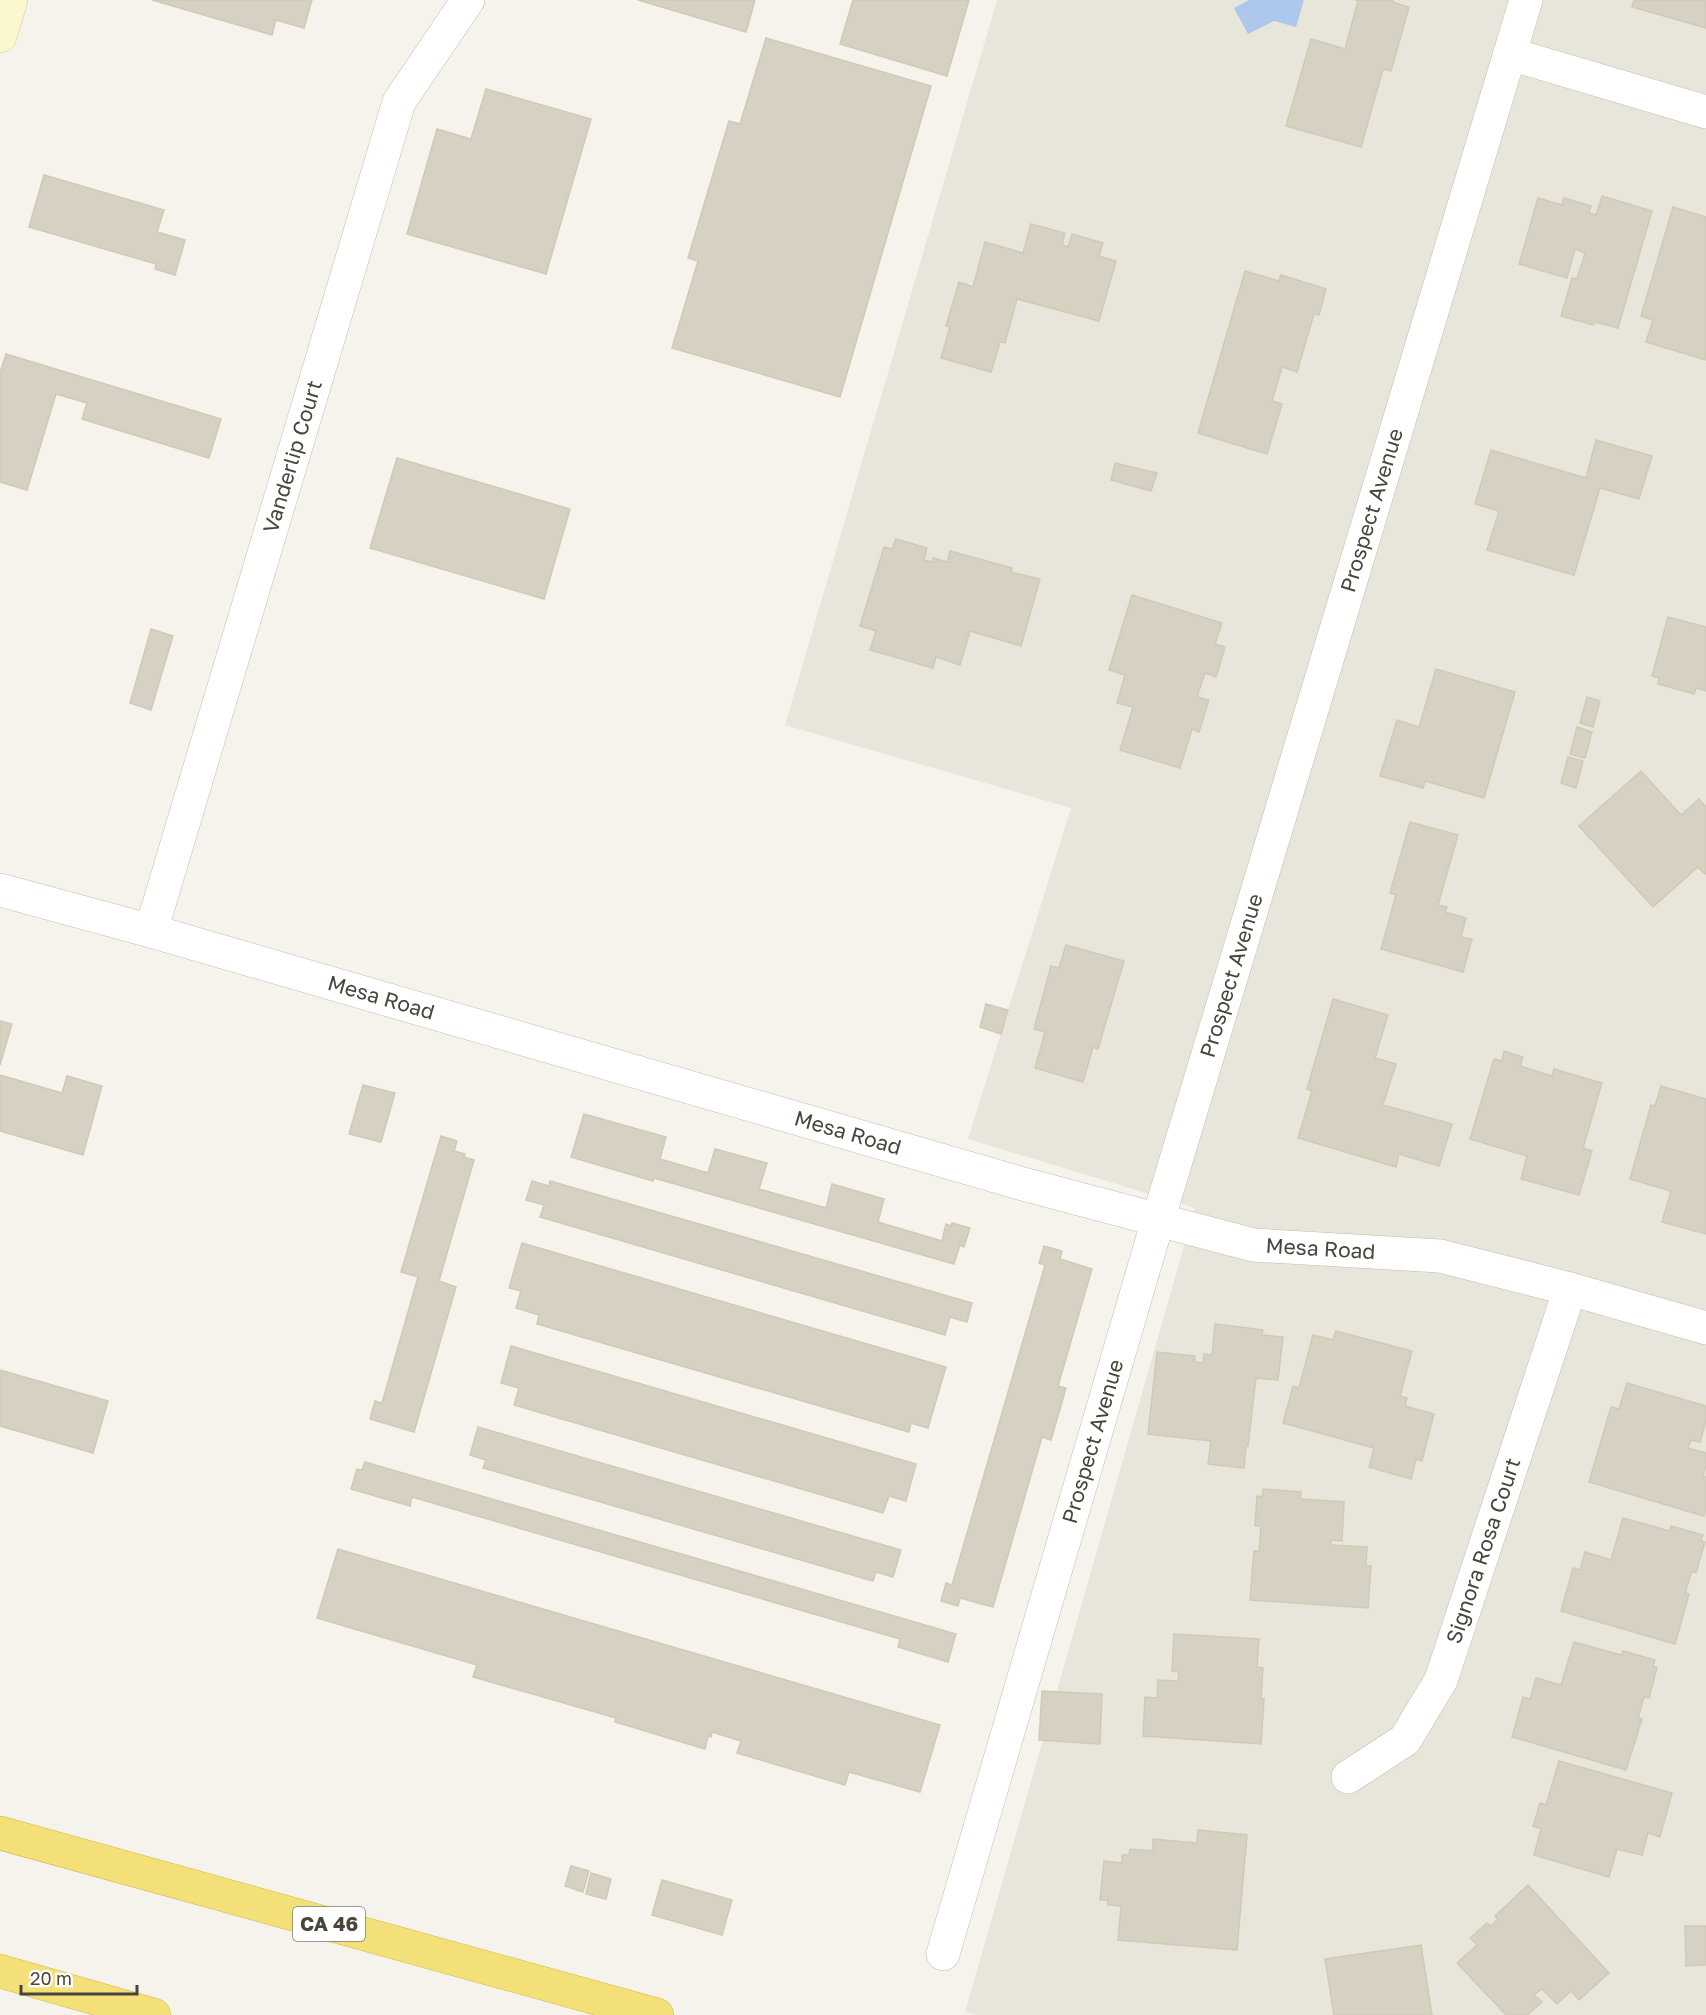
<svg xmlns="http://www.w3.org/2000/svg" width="1706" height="2015" viewBox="0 0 1706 2015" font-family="'Golos Text',sans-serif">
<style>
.residential{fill:#e8e6da}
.water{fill:#adc8ec}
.building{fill:#d6d1c2;stroke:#d0cab5;stroke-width:1.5}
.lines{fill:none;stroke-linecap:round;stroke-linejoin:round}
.street-casing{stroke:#c0bdaf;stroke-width:34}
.secondary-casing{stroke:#d1cc9f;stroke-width:34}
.highway-casing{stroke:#d3b848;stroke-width:34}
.street{stroke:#fff;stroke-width:33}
.secondary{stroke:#fbf8cf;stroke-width:33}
.highway{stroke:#f3e078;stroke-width:33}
.labels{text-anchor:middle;stroke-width:6;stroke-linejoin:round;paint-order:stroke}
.shield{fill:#fff;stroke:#807d75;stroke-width:1.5}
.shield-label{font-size:20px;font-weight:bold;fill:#49453a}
.street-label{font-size:21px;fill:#49453a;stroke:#fff}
</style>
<rect width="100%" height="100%" fill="#f5f3ec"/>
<!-- residential -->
<polygon class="residential" points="997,0 1706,0 1706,2015 977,2015 965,2012 1195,1208 968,1139 1071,808 785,725"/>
<!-- water -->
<polygon class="water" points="1249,0 1304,0 1296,27 1274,21 1248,34 1234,8"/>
<!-- building -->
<g class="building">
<polygon points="152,0 312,0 304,28 276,20 272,35"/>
<polygon points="638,0 755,0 746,32"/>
<polygon points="853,0 969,0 947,76 840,44"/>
<polygon points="1355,0 1393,0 1392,2 1409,7 1391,71 1383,69 1361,147 1286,126 1311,39 1345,49 1358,1"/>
<polygon points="1634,0 1706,0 1706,28 1632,7"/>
<polygon points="766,38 931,86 840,397 672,348 698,261 688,258 729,121 740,124"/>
<polygon points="486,89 591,119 546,274 407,234 437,129 471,139"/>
<polygon points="44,175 164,210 157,232 185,240 175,275 155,269 156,264 29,227"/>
<polygon points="1602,196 1652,211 1618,328 1595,322 1593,325 1561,316 1572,278 1577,279 1585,253 1575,249 1567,278 1519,264 1538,198 1562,205 1564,198 1591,206 1589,213 1596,215"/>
<polygon points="1673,207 1706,217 1706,360 1646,342 1653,320 1641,316"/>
<polygon points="1031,224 1065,233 1062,245 1068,247 1072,234 1103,243 1099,256 1116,261 1099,321 1017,299 1005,343 1000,342 991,372 941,358 950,327 946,326 959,282 973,287 985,242 1023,253"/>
<polygon points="1245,271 1279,281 1281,275 1326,289 1319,315 1314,314 1297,372 1282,367 1272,401 1282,404 1267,454 1198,433"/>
<polygon points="6,354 221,419 209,458 82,419 87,403 56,394 27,490 0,482 0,373"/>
<polygon points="1596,440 1652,456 1639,499 1600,488 1574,575 1487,550 1499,511 1475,504 1491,450 1586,478"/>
<polygon points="397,458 570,509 544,599 370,548"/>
<polygon points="1115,463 1157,473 1151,491 1111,480"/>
<polygon points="896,539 927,548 924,560 932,562 933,558 947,562 950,551 1012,568 1011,572 1040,579 1021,646 970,631 960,665 936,657 933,668 870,650 876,631 860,626 884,547 892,549"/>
<polygon points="1132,595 1222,623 1215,644 1225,647 1216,677 1205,673 1197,697 1209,700 1199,732 1192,729 1180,768 1120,750 1133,707 1117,703 1125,675 1109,670"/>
<polygon points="1668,617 1706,627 1706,691 1696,688 1694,694 1658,684 1659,678 1652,676"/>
<polygon points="151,629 173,636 151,710 130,703"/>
<polygon points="1436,669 1515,692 1484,798 1425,781 1423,788 1380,776 1397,720 1419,727"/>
<polygon points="1587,697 1600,701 1593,727 1580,723"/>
<polygon points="1577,727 1592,732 1585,758 1570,754"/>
<polygon points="1568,757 1583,761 1576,788 1561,783"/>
<polygon points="1641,771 1681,815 1699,799 1706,807 1706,873 1705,874 1698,867 1653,907 1579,826"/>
<polygon points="1410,822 1458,835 1438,905 1447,907 1445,912 1466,918 1461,937 1472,939 1463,972 1381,949 1396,895 1390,893"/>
<polygon points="1066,945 1124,961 1098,1049 1093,1047 1083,1082 1035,1068 1045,1032 1034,1029 1051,966 1059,968"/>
<polygon points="1333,999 1388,1015 1375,1058 1396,1064 1383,1105 1452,1124 1439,1166 1399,1154 1396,1167 1298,1138 1312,1091 1307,1089"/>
<polygon points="986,1004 1008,1010 1001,1034 980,1027"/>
<polygon points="0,1021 12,1024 0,1065"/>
<polygon points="1504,1051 1523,1057 1520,1066 1552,1076 1554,1069 1602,1083 1583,1148 1592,1151 1579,1195 1521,1179 1527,1156 1470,1139 1494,1059 1502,1061"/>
<polygon points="0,1075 62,1093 67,1076 102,1086 83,1155 0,1131"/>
<polygon points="363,1085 395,1093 381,1142 349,1134"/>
<polygon points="1661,1086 1706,1099 1706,1234 1662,1222 1671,1191 1630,1179 1651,1105 1655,1106"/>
<polygon points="584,1114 666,1137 660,1159 708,1173 715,1149 767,1163 759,1189 826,1208 832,1184 884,1199 878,1222 942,1241 946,1224 951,1226 952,1223 970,1228 964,1247 960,1245 954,1264 654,1178 653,1181 571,1157"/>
<polygon points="441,1136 457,1141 454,1151 465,1154 464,1157 474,1160 439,1281 456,1287 414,1432 370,1419 375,1401 382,1403 418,1277 401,1272"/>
<polygon points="532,1181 549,1186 550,1181 972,1303 967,1322 950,1317 945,1335 540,1217 544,1205 526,1200"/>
<polygon points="522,1243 946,1367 928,1428 911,1423 909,1432 537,1324 539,1315 516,1308 521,1291 509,1288"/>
<polygon points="1044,1246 1062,1251 1060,1259 1092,1269 1058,1386 1066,1388 1051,1440 1042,1437 993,1607 960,1598 958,1606 941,1601 946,1583 952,1585 1045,1265 1039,1263"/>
<polygon points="1215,1324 1263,1330 1262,1335 1283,1337 1278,1380 1256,1378 1248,1446 1246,1446 1244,1468 1208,1464 1211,1441 1148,1434 1157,1352 1195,1356 1194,1362 1203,1363 1204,1354 1212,1355"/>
<polygon points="1336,1331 1412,1351 1400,1396 1407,1398 1405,1406 1434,1414 1422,1461 1416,1459 1411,1479 1369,1467 1374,1448 1283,1423 1293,1386 1299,1388 1313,1335 1333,1340"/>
<polygon points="511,1346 916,1464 906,1501 889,1496 883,1513 514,1405 519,1388 501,1383"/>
<polygon points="0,1370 108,1401 93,1453 0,1426"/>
<polygon points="1627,1383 1706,1406 1706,1421 1700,1442 1691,1440 1688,1448 1706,1453 1706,1465 1703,1476 1706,1477 1706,1510 1704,1516 1589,1482 1611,1407 1619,1409"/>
<polygon points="478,1427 901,1550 893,1577 876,1572 873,1581 483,1468 486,1460 470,1455"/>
<polygon points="365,1462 956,1634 948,1662 898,1647 900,1639 412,1497 410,1506 351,1489 357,1469 362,1470"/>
<polygon points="1263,1489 1301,1492 1300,1499 1344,1502 1342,1541 1331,1540 1331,1545 1367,1547 1366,1566 1371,1566 1368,1608 1250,1600 1254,1551 1259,1551 1261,1526 1255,1526 1257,1496 1262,1497"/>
<polygon points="1623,1518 1670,1531 1671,1526 1703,1535 1701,1541 1705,1542 1696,1573 1692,1571 1685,1593 1689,1594 1675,1644 1561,1611 1573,1568 1580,1570 1585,1552 1611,1560"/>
<polygon points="338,1549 940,1725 920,1792 849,1772 845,1785 737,1753 741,1741 712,1732 711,1737 708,1736 705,1749 615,1722 616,1718 473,1677 477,1665 317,1618"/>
<polygon points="1174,1634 1259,1639 1257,1667 1263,1668 1261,1699 1264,1699 1261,1744 1143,1736 1145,1697 1157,1698 1158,1680 1178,1681 1179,1672 1172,1671"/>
<polygon points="1574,1642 1621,1655 1623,1651 1655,1660 1653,1666 1657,1668 1649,1698 1644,1697 1638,1718 1642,1719 1626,1770 1512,1737 1523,1697 1530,1699 1536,1678 1561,1685"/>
<polygon points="1042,1691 1102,1694 1100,1744 1039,1740"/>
<polygon points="1559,1761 1672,1793 1660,1837 1648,1833 1642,1855 1617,1849 1609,1877 1534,1855 1541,1829 1533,1826 1540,1803 1546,1805"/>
<polygon points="1198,1830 1247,1835 1237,1950 1118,1940 1121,1906 1108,1905 1108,1900 1100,1900 1104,1861 1122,1863 1122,1855 1129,1855 1130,1849 1153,1851 1153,1839 1197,1843"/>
<polygon points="571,1866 589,1871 583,1892 565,1886"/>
<polygon points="591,1873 611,1879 606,1899 586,1894"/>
<polygon points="662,1880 732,1900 722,1935 652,1915"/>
<polygon points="1528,1885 1609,1973 1579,2000 1571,1991 1557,2004 1542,1989 1534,1995 1542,2002 1527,2015 1506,2015 1457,1963 1477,1945 1470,1938 1487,1923 1491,1926 1498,1919 1495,1916"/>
<polygon points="1685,1926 1706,1926 1706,1965 1686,1966"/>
<polygon points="1421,1945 1432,2015 1334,2015 1325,1959"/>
</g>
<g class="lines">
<!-- street casing -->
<g class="street-casing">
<g id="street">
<polyline points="1510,54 1706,112"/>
<path id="s1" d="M0,890L151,931L1023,1184L1253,1245L1440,1256L1570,1289L1706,1328"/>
<path id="s2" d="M151,931L399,102L468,0"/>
<path id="s3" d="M1348,1777L1405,1740L1441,1680L1570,1289"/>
<path id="s4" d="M943,1954L1158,1220L1526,0"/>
</g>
</g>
<!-- secondary casing -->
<g class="secondary-casing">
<polyline id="secondary" points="0,36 11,0"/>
</g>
<!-- highway casing -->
<g class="highway-casing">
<g id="highway">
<polyline points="0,1833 657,2015"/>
<polyline points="0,1971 154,2015"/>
</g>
</g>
<!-- street -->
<use href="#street" class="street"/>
<!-- secondary -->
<use href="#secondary" class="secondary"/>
<!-- highway -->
<use href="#highway" class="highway"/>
</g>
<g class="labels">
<!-- shield labels -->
<rect class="shield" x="293" y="1907" width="72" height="34" rx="4.5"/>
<g class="shield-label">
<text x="329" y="1931">CA 46</text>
</g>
<!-- street labels -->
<g class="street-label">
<text dy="7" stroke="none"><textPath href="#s2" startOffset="495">Vanderlip Court</textPath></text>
<text dy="7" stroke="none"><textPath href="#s4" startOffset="1506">Prospect Avenue</textPath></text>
<text dy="7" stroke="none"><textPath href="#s4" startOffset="1020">Prospect Avenue</textPath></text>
<text dy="7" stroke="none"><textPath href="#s1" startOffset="396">Mesa Road</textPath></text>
<text dy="7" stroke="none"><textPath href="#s1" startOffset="882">Mesa Road</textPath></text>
<text dy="7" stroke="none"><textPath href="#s1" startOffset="1370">Mesa Road</textPath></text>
<text dy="7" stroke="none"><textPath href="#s4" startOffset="534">Prospect Avenue</textPath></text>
<text dy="7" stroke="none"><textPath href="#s3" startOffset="274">Signora Rosa Court</textPath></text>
</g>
</g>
<!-- scale -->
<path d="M21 1985v9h116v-9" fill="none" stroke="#49453a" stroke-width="3"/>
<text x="30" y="1985" font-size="18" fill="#49453a" stroke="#ffffff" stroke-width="4.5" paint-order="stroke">20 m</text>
</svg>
